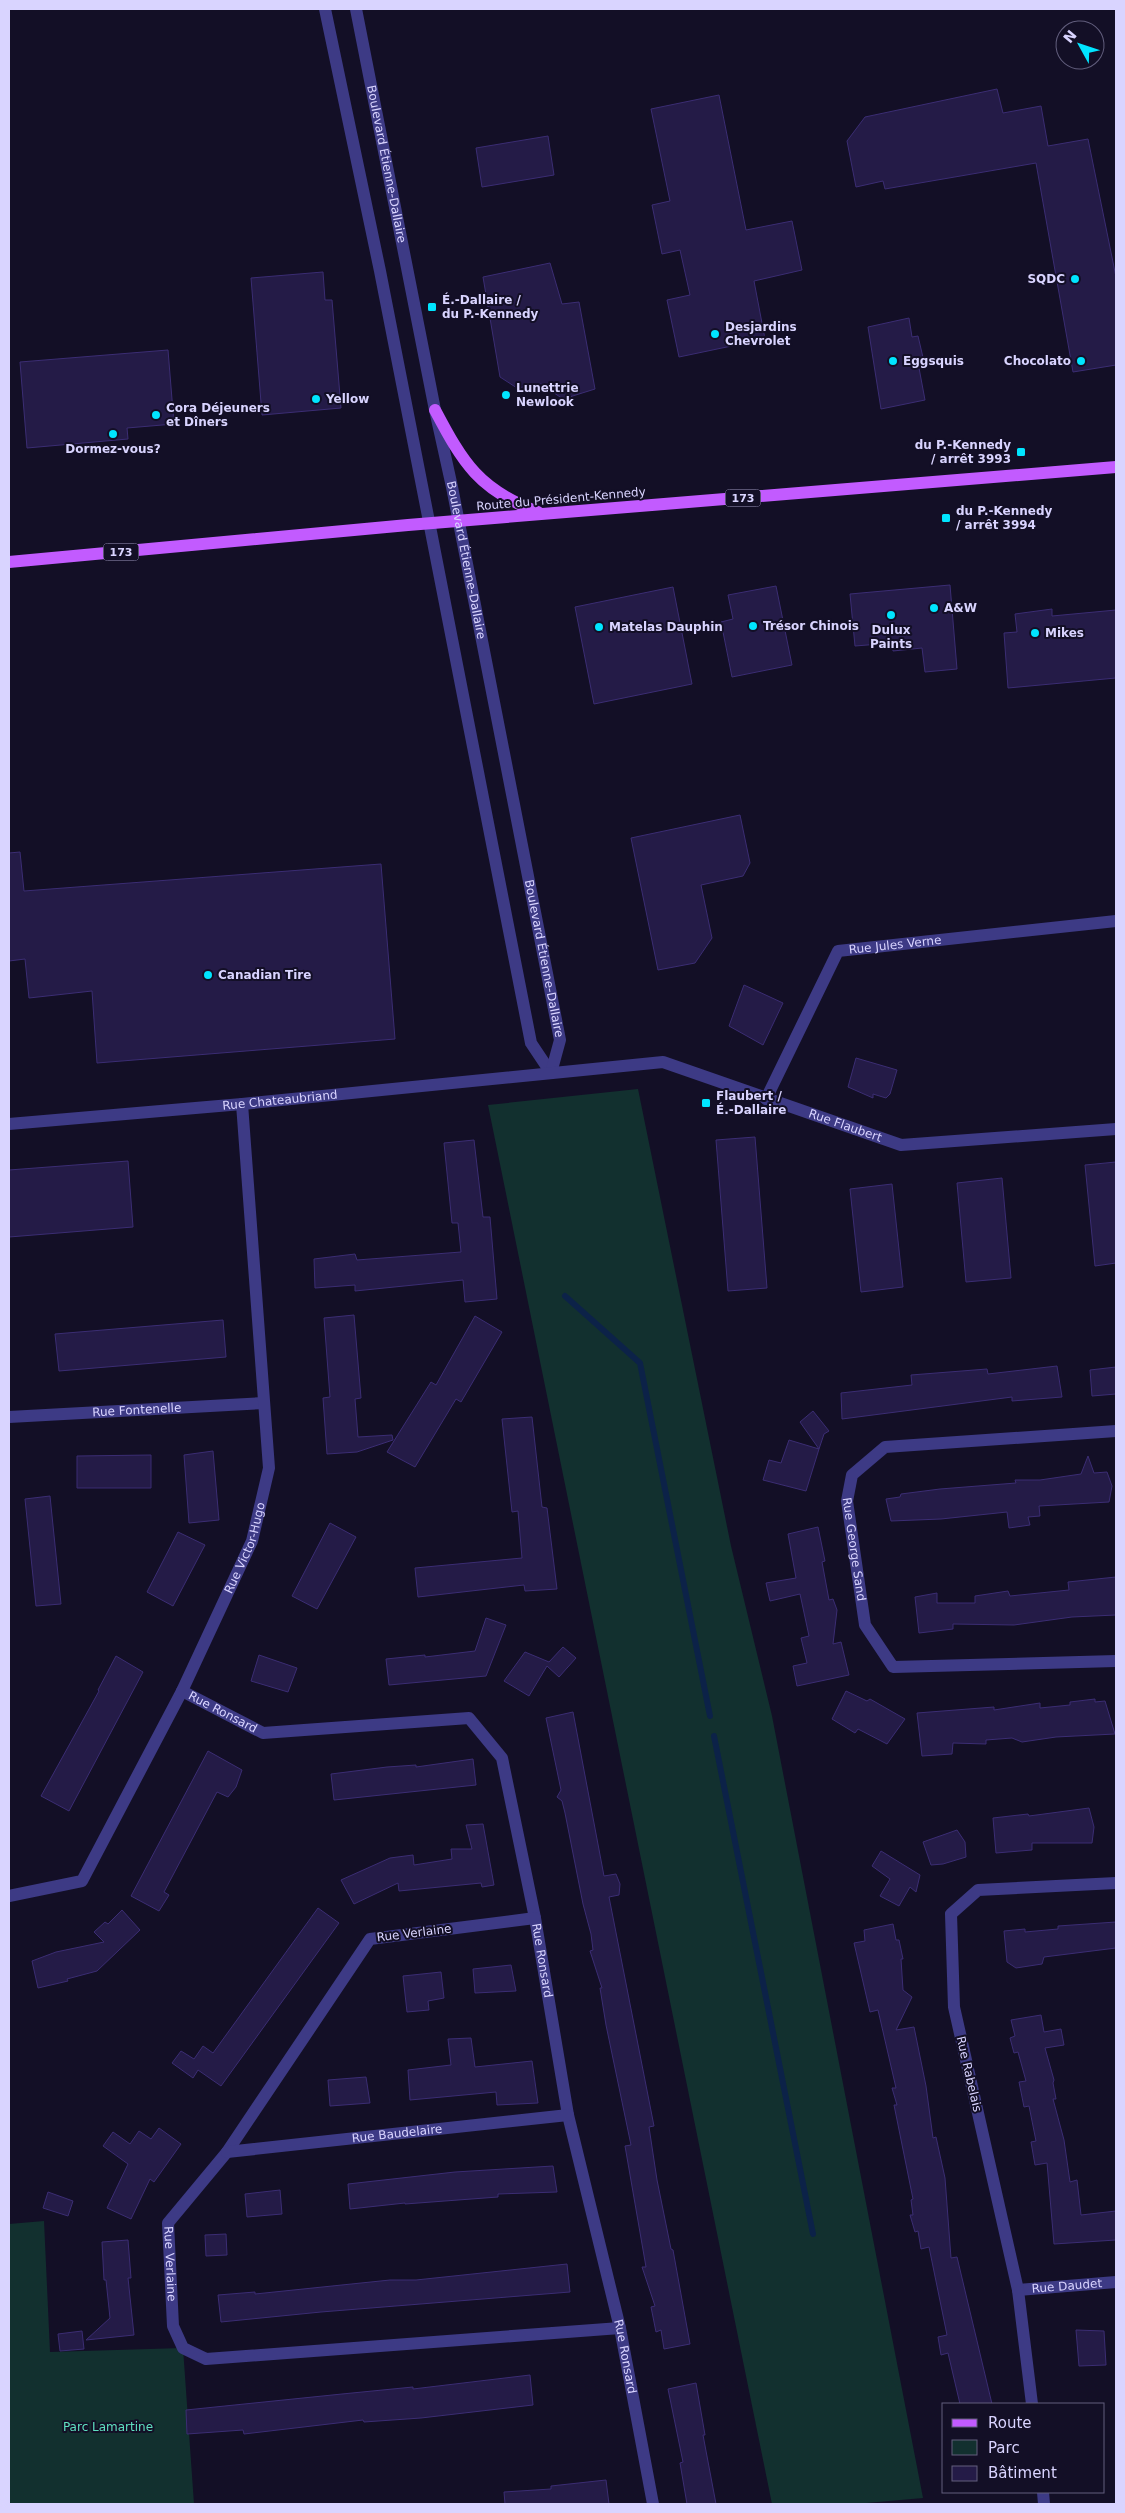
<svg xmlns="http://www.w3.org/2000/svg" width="1125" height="2513" viewBox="0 0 1125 2513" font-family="'DejaVu Sans',sans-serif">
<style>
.green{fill:#12302f}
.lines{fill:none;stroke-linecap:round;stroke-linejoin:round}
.stream{stroke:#0c2248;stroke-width:6}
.building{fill:#241b47;stroke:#3b2d73}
.minor{stroke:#3d3a85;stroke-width:12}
.major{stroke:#c25bff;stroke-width:12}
.poi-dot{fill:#00e5ff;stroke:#130f26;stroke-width:2}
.labels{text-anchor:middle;stroke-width:4;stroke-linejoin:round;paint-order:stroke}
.shield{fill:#130f26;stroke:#9e99be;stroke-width:1}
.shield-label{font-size:11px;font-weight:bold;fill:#d9d4ff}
.street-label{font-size:12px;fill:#d9d4ff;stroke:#130f26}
.poi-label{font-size:12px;font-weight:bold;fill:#d9d4ff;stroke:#130f26;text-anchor:start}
.park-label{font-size:12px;fill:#5fe0c0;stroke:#130f26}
</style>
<rect width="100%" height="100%" fill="#130f26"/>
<!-- green -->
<g class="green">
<polygon points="638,1089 731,1546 772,1716 923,2498 855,2504 772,2504 488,1105"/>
<polygon points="44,2221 50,2352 183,2348 194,2504 9,2504 9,2224"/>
</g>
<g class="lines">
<!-- stream -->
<g class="stream">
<polyline points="565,1296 640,1363 710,1716"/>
<polyline points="714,1736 813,2234"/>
</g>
</g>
<!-- building -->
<g class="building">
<polygon points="997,89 1003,113 1041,106 1048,146 1088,139 1116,277 1116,365 1073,372 1036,163 885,189 883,181 856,187 847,141 865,117"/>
<polygon points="719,95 746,230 792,221 802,270 754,281 765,339 679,357 667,300 690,295 680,250 662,254 652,205 670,201 651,109"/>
<polygon points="548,136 554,175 482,187 476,148"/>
<polygon points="550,263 562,304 579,302 595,389 563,399 541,384 517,388 500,377 483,277"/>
<polygon points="323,272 325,300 332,300 341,408 262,415 251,278"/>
<polygon points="909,318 912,337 918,336 925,366 919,368 925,400 881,409 868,327"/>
<polygon points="168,350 174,424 127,428 128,439 27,448 20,362"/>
<polygon points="950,585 957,669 925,672 922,648 893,651 892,643 855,646 850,594"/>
<polygon points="776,586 792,665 732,677 721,622 733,619 728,595"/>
<polygon points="673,587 692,684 594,704 575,607"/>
<polygon points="1052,609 1052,616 1116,610 1116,678 1008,688 1004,633 1017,632 1015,614"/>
<polygon points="740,815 750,863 743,876 701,885 712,938 695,963 658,970 631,838"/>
<polygon points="20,852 24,891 381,864 395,1039 97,1063 92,991 29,998 25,959 9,961 9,853"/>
<polygon points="744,985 783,1003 763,1045 729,1026"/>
<polygon points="856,1058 897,1070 890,1094 886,1098 873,1094 873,1098 848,1087"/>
<polygon points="755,1137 767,1288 728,1291 716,1140"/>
<polygon points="474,1140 483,1217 490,1217 497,1299 465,1302 463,1280 355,1291 355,1285 315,1288 314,1259 355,1254 357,1260 461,1252 458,1223 452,1223 444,1143"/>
<polygon points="128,1161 133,1227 9,1237 9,1170"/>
<polygon points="1116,1162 1116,1263 1095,1266 1085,1165"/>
<polygon points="1002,1178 1011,1278 966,1282 957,1183"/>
<polygon points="892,1184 903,1287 861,1292 850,1189"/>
<polygon points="354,1315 361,1398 355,1399 358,1437 392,1435 393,1440 357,1452 327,1454 323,1398 330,1397 324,1318"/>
<polygon points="475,1316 502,1332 461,1402 456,1399 415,1467 387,1452 431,1382 436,1385"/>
<polygon points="223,1320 226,1357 59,1371 55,1334"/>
<polygon points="1057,1366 1062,1397 1012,1401 1012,1397 842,1419 841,1393 912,1385 911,1375 987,1369 988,1374"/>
<polygon points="1116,1367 1116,1394 1092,1396 1090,1370"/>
<polygon points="813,1411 829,1431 824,1434 819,1449 800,1422"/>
<polygon points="532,1417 542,1507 547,1508 557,1589 525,1591 524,1585 418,1597 415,1568 522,1558 518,1511 512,1512 502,1419"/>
<polygon points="789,1440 819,1449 806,1491 763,1480 769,1460 781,1463"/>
<polygon points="213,1451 219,1520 189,1523 184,1455"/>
<polygon points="151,1455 151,1488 77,1488 77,1456"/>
<polygon points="1088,1456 1094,1473 1107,1472 1112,1486 1109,1502 1039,1506 1040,1516 1028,1517 1030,1525 1009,1528 1007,1512 941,1519 891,1521 886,1499 900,1497 901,1494 940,1489 1016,1483 1015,1480 1040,1480 1081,1474"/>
<polygon points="50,1496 61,1604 36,1606 25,1499"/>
<polygon points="330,1523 356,1537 317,1609 292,1596"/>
<polygon points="818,1527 825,1561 822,1562 829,1600 833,1599 837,1610 833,1644 841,1642 849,1675 797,1686 793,1666 807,1663 801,1638 809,1636 800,1594 770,1601 766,1583 796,1578 788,1534"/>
<polygon points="178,1532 205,1545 173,1606 147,1592"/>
<polygon points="1116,1577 1116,1615 1072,1617 1014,1625 953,1624 953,1629 919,1633 915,1597 937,1593 937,1603 975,1603 975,1596 1008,1591 1010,1596 1069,1590 1068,1582"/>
<polygon points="486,1618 506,1625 486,1676 389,1685 386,1659 425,1655 425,1657 475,1651"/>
<polygon points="563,1647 576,1658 559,1677 547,1666 529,1696 504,1681 525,1652 549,1662"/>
<polygon points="259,1655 297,1668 288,1692 251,1681"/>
<polygon points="116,1656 143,1672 69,1811 41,1796 99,1691 98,1690"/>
<polygon points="846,1691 867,1701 870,1699 905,1719 887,1744 858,1729 855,1733 832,1719"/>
<polygon points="1095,1699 1095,1702 1105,1701 1115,1734 1056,1737 1022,1742 1012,1738 986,1740 986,1744 953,1743 952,1754 922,1756 917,1713 994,1707 994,1710 1040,1703 1040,1708 1070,1705 1070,1702"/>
<polygon points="573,1712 604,1876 616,1874 620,1884 619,1895 609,1897 654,2126 649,2127 657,2180 671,2249 673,2250 690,2344 664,2349 661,2330 656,2332 651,2307 655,2306 642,2267 646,2267 625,2146 631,2145 606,2025 600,1988 602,1988 590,1951 593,1950 591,1934 583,1904 565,1813 562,1801 557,1797 561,1790 546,1718"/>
<polygon points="208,1751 242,1770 236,1787 228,1797 217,1792 164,1892 169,1895 159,1911 131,1896"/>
<polygon points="473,1759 476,1785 334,1800 331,1774 387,1767 416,1765 416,1767"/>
<polygon points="1089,1808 1094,1827 1092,1843 1032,1843 1032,1850 996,1853 993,1818 1028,1814 1029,1816"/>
<polygon points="483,1824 494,1885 482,1887 481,1883 399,1891 398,1883 354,1904 341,1880 390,1858 413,1855 414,1865 452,1859 451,1849 472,1849 466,1825"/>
<polygon points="957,1830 965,1842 966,1857 943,1864 931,1865 923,1842"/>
<polygon points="881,1851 920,1875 916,1892 910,1887 899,1906 880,1896 890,1879 872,1866"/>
<polygon points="318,1908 339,1923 221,2086 198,2070 193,2078 172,2063 181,2051 194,2059 203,2046 213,2053"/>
<polygon points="122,1910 140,1930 97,1971 67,1979 68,1981 38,1988 32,1961 56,1952 104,1942 94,1932 105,1922 108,1924"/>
<polygon points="1116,1922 1116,1948 1044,1957 1042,1964 1016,1968 1007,1962 1004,1931 1025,1929 1025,1932 1058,1929 1058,1926"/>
<polygon points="893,1924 896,1940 899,1940 903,1959 901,1959 903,1990 912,1997 896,2030 914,2027 926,2086 933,2138 936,2137 945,2178 951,2258 957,2257 992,2404 960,2404 948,2353 941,2355 938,2337 947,2335 929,2247 921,2249 918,2231 915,2232 910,2215 913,2215 911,2200 913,2199 894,2105 897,2105 892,2088 896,2088 878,2010 870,2012 854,1943 865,1941 864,1930"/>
<polygon points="511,1965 516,1991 475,1993 473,1969"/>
<polygon points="441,1972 444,1998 428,2001 429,2010 407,2012 403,1976"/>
<polygon points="1041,2015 1044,2032 1061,2029 1064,2045 1045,2048 1054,2080 1053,2083 1056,2099 1053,2099 1064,2140 1070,2182 1077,2180 1081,2215 1116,2211 1116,2240 1054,2244 1047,2163 1035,2165 1031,2142 1036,2141 1029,2106 1024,2107 1019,2082 1026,2081 1018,2052 1014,2053 1010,2038 1015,2036 1011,2020"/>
<polygon points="471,2038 475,2067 532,2061 538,2103 497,2105 496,2092 410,2100 408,2070 451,2065 448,2039"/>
<polygon points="366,2077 370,2103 330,2106 328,2080"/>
<polygon points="159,2128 181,2144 154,2182 150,2179 131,2219 107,2208 128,2164 103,2146 113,2132 130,2144 139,2131 151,2139"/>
<polygon points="553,2166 557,2192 498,2194 498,2197 405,2204 405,2203 350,2209 348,2184 455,2172"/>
<polygon points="280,2190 282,2214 247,2217 245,2194"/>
<polygon points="48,2192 73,2201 68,2216 43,2208"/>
<polygon points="226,2234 227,2255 206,2256 205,2235"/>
<polygon points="128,2240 131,2278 128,2278 134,2335 86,2340 110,2318 106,2280 104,2280 102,2242"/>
<polygon points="567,2264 570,2292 321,2312 221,2322 218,2295 255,2292 255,2294 390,2280 416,2280"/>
<polygon points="1076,2330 1104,2331 1106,2365 1079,2366"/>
<polygon points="82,2331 84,2349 60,2351 58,2334"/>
<polygon points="530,2375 533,2405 421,2418 364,2422 363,2420 244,2434 243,2430 187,2434 186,2410 342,2394 413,2387 413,2389"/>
<polygon points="696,2383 705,2435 703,2435 716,2504 687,2504 680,2463 683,2462 668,2389"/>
<polygon points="606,2480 609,2504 505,2504 504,2492 551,2489 551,2486"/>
</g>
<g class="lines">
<!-- minor -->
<g class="minor">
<polyline points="325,9 380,271 531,1043 551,1073"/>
<path id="s1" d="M356,9L435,410L452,487L560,1040L551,1073"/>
<path id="s2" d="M766,1099L838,951L1116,921"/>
<path id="s3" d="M9,1124L242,1104L663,1062L901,1145L1116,1129"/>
<path id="s4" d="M9,1417L263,1403"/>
<path id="s5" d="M1116,1431L885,1447L852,1475L847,1501L865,1625L893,1667L1116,1661"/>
<path id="s6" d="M182,1691L263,1733L469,1718L502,1758L535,1918L568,2115L620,2328L653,2504"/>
<path id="s7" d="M9,1896L82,1881L182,1691L252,1541L269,1468L242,1104"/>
<path id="s8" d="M535,1918L370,1939L227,2152L168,2223L173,2326L183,2348L206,2359L620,2328"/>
<path id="s9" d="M227,2152L568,2115"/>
<path id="s10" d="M1018,2290L1116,2282"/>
<polyline points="1032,2404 1018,2290 954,2007 951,1914 978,1890 1116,1883"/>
<polyline points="1043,2492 1044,2504"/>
</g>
<!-- major -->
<g class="major">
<path d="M435,410C463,463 479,490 538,512"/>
<polyline points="9,562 408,525 1116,467"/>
</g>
</g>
<!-- markers -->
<g class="poi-dot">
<circle cx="1075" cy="279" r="5"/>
<rect x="427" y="302" width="10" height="10" rx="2.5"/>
<circle cx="715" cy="334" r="5"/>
<circle cx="893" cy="361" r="5"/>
<circle cx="1081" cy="361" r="5"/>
<circle cx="506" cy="395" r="5"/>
<circle cx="316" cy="399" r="5"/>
<circle cx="156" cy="415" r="5"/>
<circle cx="113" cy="434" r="5"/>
<rect x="1016" y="447" width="10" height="10" rx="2.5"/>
<rect x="941" y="513" width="10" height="10" rx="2.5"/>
<circle cx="934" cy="608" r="5"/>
<circle cx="891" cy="615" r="5"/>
<circle cx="753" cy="626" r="5"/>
<circle cx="599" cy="627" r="5"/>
<circle cx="1035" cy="633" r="5"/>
<circle cx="208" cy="975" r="5"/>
<rect x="701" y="1098" width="10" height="10" rx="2.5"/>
</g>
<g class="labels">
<!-- shield labels -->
<g class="shield">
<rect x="725.5" y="489.5" width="35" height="17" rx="4"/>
<rect x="103.5" y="543.5" width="35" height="17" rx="4"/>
</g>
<g class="shield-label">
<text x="743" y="502">173</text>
<text x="121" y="556">173</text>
</g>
<!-- street labels -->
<g class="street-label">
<text dy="4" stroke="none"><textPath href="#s1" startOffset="158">Boulevard Étienne-Dallaire</textPath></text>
<text transform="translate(561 499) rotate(-5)" y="4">Route du Président-Kennedy</text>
<text dy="4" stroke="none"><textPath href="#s1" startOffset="562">Boulevard Étienne-Dallaire</textPath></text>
<text dy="4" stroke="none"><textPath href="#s2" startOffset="222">Rue Jules Verne</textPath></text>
<text dy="4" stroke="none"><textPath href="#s1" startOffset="968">Boulevard Étienne-Dallaire</textPath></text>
<text dy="4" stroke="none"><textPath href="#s3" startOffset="272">Rue Chateaubriand</textPath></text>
<text dy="4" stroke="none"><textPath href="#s3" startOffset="850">Rue Flaubert</textPath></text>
<text dy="4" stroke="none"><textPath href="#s4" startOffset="128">Rue Fontenelle</textPath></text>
<text dy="4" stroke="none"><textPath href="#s7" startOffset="446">Rue Victor-Hugo</textPath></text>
<text dy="4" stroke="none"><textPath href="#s5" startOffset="350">Rue George Sand</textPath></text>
<text dy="4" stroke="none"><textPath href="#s6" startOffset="46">Rue Ronsard</textPath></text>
<text transform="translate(414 1933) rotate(-7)" y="4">Rue Verlaine</text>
<text dy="4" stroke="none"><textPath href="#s6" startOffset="556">Rue Ronsard</textPath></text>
<text transform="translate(969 2074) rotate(77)" y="4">Rue Rabelais</text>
<text dy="4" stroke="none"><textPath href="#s9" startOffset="171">Rue Baudelaire</textPath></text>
<text dy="4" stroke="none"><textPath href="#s8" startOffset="556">Rue Verlaine</textPath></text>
<text dy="4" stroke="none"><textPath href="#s10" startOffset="49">Rue Daudet</textPath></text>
<text dy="4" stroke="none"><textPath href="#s6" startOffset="961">Rue Ronsard</textPath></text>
</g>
<!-- poi labels -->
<g class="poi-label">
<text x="1065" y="283" text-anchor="end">SQDC</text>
<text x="442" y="304">É.-Dallaire /<tspan x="442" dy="14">du P.-Kennedy</tspan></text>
<text x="725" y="331">Desjardins<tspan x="725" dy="14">Chevrolet</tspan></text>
<text x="903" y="365">Eggsquis</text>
<text x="1071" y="365" text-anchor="end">Chocolato</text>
<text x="516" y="392">Lunettrie<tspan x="516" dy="14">Newlook</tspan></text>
<text x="326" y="403">Yellow</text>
<text x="166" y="412">Cora Déjeuners<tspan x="166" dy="14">et Dîners</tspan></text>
<text x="1011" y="449" text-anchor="end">du P.-Kennedy<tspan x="1011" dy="14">/ arrêt 3993</tspan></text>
<text x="113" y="453" text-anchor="middle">Dormez-vous?</text>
<text x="956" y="515">du P.-Kennedy<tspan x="956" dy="14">/ arrêt 3994</tspan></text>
<text x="944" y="612">A&amp;W</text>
<text x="763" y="630">Trésor Chinois</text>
<text x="609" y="631">Matelas Dauphin</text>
<text x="891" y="634" text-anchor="middle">Dulux<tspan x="891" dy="14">Paints</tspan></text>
<text x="1045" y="637">Mikes</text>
<text x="218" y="979">Canadian Tire</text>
<text x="716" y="1100">Flaubert /<tspan x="716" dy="14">É.-Dallaire</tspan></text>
</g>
<!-- park labels -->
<g class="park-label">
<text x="108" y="2431">Parc Lamartine</text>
</g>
</g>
<!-- border -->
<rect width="1125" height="2513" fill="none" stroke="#d9d4ff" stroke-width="20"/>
<!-- legend -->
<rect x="942" y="2403" width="162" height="90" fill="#130f26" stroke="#625e7d"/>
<rect x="952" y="2419" width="25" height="8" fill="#c25bff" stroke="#625e7d"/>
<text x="988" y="2428" font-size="15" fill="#d9d4ff">Route</text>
<rect x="952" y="2440" width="25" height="15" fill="#12302f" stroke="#625e7d"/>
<text x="988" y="2453" font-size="15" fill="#d9d4ff">Parc</text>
<rect x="952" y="2466" width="25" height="15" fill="#241b47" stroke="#625e7d"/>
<text x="988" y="2478" font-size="15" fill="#d9d4ff">Bâtiment</text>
<!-- north arrow -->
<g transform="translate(1080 45) rotate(310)"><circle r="24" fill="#130f26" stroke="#625e7d"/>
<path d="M0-4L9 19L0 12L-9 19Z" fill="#00e5ff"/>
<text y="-8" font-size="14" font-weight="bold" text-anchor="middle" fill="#d9d4ff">N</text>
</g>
</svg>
